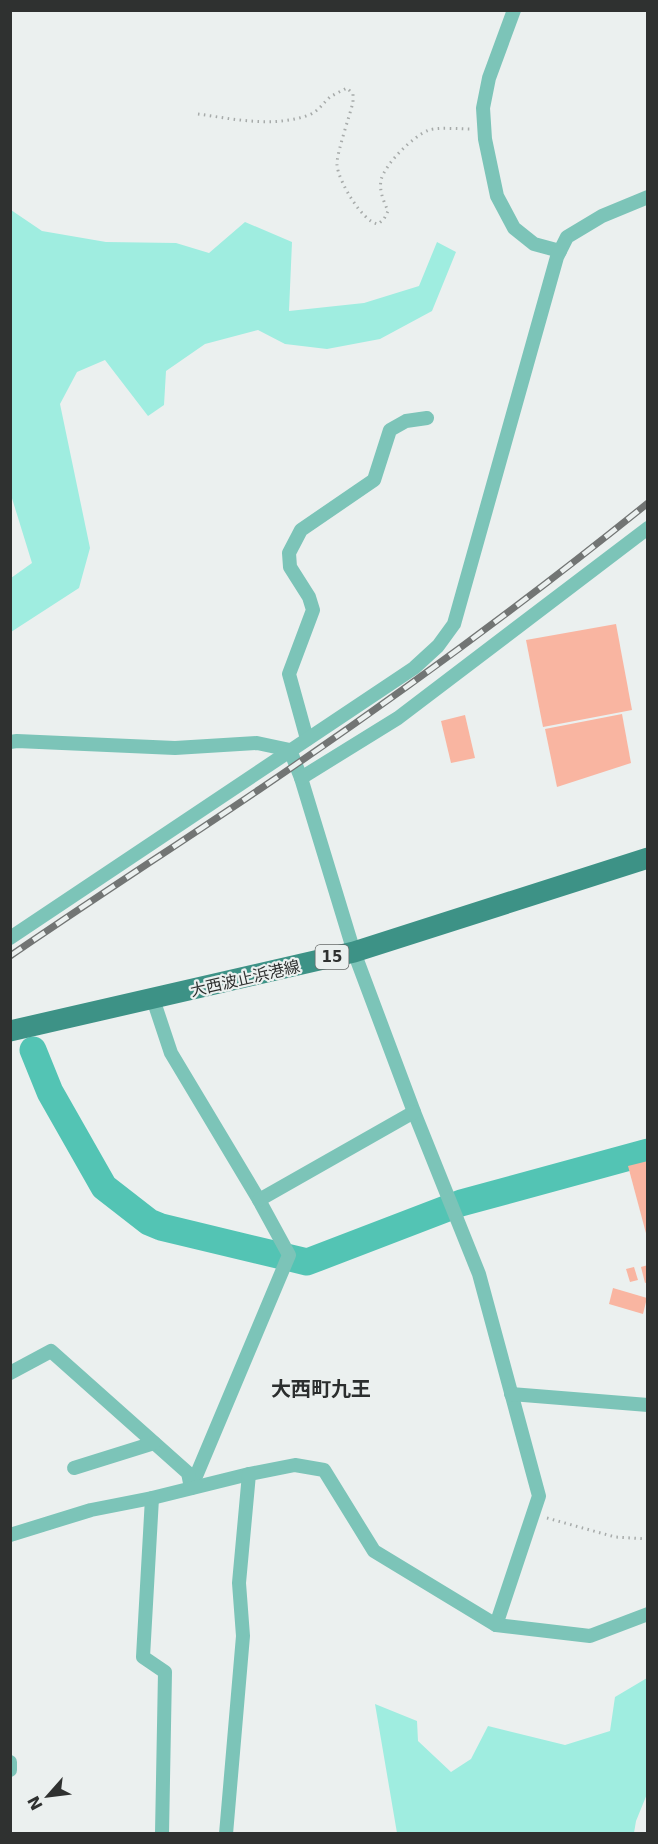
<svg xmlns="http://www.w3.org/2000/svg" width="658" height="1844" viewBox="0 0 658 1844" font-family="'DejaVu Sans','Noto Sans JP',sans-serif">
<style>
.green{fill:#9fede0}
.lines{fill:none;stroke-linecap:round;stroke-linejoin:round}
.river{stroke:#53c4b4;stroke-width:27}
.building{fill:#f9b5a1}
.path{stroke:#a7abaa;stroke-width:3;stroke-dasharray:1.5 4.5;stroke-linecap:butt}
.minor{stroke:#7cc4b8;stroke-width:14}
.primary{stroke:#3d9286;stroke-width:21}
.rail-casing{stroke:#727574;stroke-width:7}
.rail{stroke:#ebf0ef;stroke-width:4.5;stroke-dasharray:14;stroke-linecap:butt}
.labels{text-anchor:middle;stroke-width:4.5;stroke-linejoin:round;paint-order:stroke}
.shield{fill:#ebf0ef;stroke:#676a69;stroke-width:1.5}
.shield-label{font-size:15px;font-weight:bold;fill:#2f3130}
.street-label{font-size:16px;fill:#2f3130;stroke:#ebf0ef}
.quarter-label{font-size:20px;font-weight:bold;fill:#2b2e2e;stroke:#ebf0ef}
</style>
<rect width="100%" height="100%" fill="#ebf0ef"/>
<!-- green -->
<g class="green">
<polygon points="11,210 42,231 106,242 176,243 209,253 245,222 292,242 289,311 364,303 419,286 437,242 456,252 432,311 380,339 327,349 285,344 258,330 205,344 166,371 164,405 148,416 105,360 77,372 60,404 90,548 79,588 11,632 11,578 32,563 11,495"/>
<polygon points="647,1678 647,1794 636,1821 634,1833 397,1833 375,1704 417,1721 418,1741 451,1772 471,1759 488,1726 565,1745 610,1731 615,1697"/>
</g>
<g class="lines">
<!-- river -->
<polyline class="river" points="33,1050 50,1092 104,1187 149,1222 161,1227 307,1262 461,1203 648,1152"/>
</g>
<!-- building -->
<g class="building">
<polygon points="616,624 632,710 543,727 526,640"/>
<polygon points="622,714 631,763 557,787 545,729"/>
<polygon points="465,715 475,758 451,763 441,721"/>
<polygon points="648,1161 648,1237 647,1237 628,1166"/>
<polygon points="648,1265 648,1282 645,1283 641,1267"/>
<polygon points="634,1267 638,1280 630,1282 626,1269"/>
<polygon points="613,1288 647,1298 643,1314 609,1304"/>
</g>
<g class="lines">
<!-- path -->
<g class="path">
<path d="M198,114C234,119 273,128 309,115C319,111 323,103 330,97C335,94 341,91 347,88L353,94V102C350,115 336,155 337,165C338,180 362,222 378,224L384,219L388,211C384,202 379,191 381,180C385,164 413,136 429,130C439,127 460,129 471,129"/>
<polyline points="547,1518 615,1537 648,1539"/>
</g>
<!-- minor -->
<g class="minor">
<polyline points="514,10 489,78 483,108 485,139 497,196 514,228 534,244 560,251"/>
<polyline points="307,739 289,674 313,610 309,597 290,567 289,553 301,530 374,480 390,430 406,421 427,418"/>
<polyline points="10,742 17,741 175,748 257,743 290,750"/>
<polyline points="290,750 301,778 354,952 414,1112 479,1274 539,1496 496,1625"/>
<polyline points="301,778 398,718 648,528"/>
<polyline points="10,938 414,668 438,646 454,624 557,257 567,237 602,216 648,197"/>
<polyline points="153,999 171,1053 259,1200 289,1255 191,1488"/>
<polyline points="259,1200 414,1112"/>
<polyline points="10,1373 51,1351 188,1473 191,1488"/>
<polyline points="511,1394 648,1405"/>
<polyline points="74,1468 154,1443"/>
<polyline points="152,1498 143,1657 165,1672 162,1834"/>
<polyline points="10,1535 91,1510 152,1498 249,1474"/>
<polyline points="10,1762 10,1770"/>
<polyline points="226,1834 243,1636 239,1583 249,1474 295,1465 324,1470 374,1551 496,1625 590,1636 648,1614"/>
</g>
<!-- primary -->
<polyline class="primary" points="10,1031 354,952 648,858"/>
<!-- rail casing -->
<g class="rail-casing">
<path id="rail" d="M10,956C93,899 177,845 260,789C393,699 523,604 648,503"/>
</g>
<!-- rail -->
<use href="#rail" class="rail"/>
</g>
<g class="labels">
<!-- shield labels -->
<rect class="shield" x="315.5" y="945" width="33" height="24" rx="4.5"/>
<g class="shield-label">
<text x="332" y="962">15</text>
</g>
<!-- street labels -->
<g class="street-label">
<text transform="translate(245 978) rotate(-13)" y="6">大西波止浜港線</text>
</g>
<!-- quarter labels -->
<g class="quarter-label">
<text x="321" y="1396">大西町九王</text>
</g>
</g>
<!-- border -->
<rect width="658" height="1844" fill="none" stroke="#2f3130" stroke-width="24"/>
<!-- north arrow -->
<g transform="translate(48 1796) rotate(242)" stroke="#ebf0ef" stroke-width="4.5" paint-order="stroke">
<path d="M0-4.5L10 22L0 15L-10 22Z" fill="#2f3130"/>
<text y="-9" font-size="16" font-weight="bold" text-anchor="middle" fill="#2f3130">N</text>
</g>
</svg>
